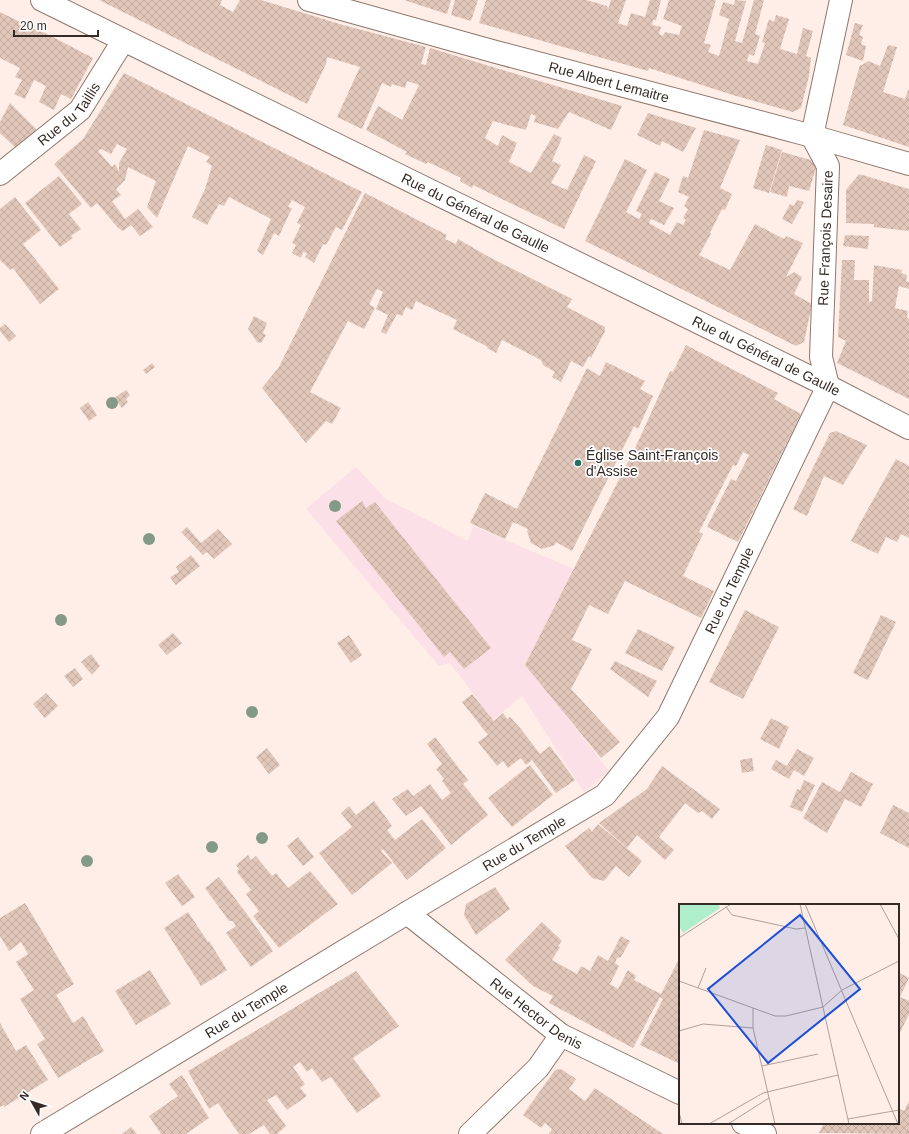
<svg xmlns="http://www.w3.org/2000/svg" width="909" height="1134" viewBox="0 0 909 1134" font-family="Arial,sans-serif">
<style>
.education{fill:#fbe0e7}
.building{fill:url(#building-cross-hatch);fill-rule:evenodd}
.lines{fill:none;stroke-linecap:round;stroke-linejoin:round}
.minor-casing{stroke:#8f776c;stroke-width:24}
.secondary-casing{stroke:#8f776c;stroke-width:24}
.minor{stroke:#fff;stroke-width:22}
.secondary{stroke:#fff;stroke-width:22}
.tree{fill:#849a88}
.poi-dot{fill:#246e67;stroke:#fff;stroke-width:1.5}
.labels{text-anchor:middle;stroke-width:3.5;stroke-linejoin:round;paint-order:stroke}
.street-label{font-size:14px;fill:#352b26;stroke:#fff}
.poi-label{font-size:14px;fill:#352b26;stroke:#fff;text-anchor:start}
.inset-road{fill:none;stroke:#aea09a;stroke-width:1}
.view{fill:#1d4ed8;fill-opacity:0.15;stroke:#1d4ed8;stroke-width:2}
.inset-edge{fill:none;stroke:#352b26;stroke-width:2}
</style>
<defs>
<pattern id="building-cross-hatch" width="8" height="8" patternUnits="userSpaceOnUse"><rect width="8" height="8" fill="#e1c6ba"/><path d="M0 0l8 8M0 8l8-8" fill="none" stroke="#c2aaa0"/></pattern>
</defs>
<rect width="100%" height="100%" fill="#ffeee7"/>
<!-- education -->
<polygon class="education" points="356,467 386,499 468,541 473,526 576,570 528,667 609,771 584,792 522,696 493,720 450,663 439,666 306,509"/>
<!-- building -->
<g class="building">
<polygon points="99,0 222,0 220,5 233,12 240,0 261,0 343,25 426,47 421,64 426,65 430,48 622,106 611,130 569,112 558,129 534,122 536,116 531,114 526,130 493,121 485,138 498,146 502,135 517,143 509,162 531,173 554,134 562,138 552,161 561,165 551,183 567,190 584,155 596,161 564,229 473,185 472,188 460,181 461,178 428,162 426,164 405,154 407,152 366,130 378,106 402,120 419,85 407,81 405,88 392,84 391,87 382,83 362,129 337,117 360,67 327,57 326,64 307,104"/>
<polygon points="404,0 451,0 447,14"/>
<polygon points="455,0 478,0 471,21 451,15"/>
<polygon points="486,0 586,0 607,6 608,10 611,0 626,0 618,23 627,26 631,13 645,17 650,0 661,0 656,20 653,20 652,25 661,27 659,34 663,36 665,32 679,35 682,26 663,19 669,0 716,0 704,43 711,45 708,52 719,56 729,19 719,15 723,2 734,5 735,0 746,1 735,41 742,43 754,0 764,0 755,34 760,36 754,56 749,54 747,61 758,64 765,43 762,42 769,19 774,22 776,15 789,19 780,49 797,54 803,28 813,31 806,56 811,58 809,76 801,108 793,112 736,96 649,68 648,71 479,23"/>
<polygon points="0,12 36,30 45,33 93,58 71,99 61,94 54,110 39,102 46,86 34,80 25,99 14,94 22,80 15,77 20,68 0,58"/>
<polygon points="855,23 863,25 859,35 863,37 861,44 866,46 863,61 846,55"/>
<polygon points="888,45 897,47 883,92 905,99 909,88 909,147 843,125 860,65 862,65 868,61 880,66"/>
<path d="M124,73L362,192L342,230L336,227L326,245L323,244L314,263L305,257L307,253L303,252L301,258L292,253L296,245L292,243L301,225L297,223L305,207L292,200L288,207L292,208L279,236L274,233L263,255L257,251L271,219L229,197L224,206L219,204L207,225L192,217L205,189L212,166L206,162L210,157L188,146L157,218L147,207L156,181L128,167L125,180L116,189L121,195L112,201L125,219L138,209L153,227L140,236L131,225L123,231L118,228L97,203L91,208L54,164L83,139ZM117,144L127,149L119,163V172L115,164L112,167L98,151L101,149L111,154Z"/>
<polygon points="10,103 38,131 17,149 0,133 0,122"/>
<polygon points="648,113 696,128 683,152 662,141 660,146 637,135"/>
<polygon points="704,130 740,140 720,188 732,194 725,210 722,209 710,233 711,234 699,255 730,270 755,224 784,239 786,236 803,243 786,277 794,272 802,277 794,294 812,304 804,342 796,346 585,241 625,159 647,170 626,212 639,219 642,214 636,211 655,172 670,179 659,201 674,208 664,225 651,219 649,223 670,235 677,222 683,225 686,220 683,218 688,209 684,206 689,197 678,192 683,176 688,178"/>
<polygon points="766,145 782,150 769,193 753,188"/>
<polygon points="782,152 811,160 816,168 809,191 789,186 787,197 770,192"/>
<polygon points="859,174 909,189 909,231 874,227 874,224 846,223 846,190"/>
<polygon points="59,176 82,204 69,214 81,229 71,236 73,238 60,247 25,203"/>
<polygon points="365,193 447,235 445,239 456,244 458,239 489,257 572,299 567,307 605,327 605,331 591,358 589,356 583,367 571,361 561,382 552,377 555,372 543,365 541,360 502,340 496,353 487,348 488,347 453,329 457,320 416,301 412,310 406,307 402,316 397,314 386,334 381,332 388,315 376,309 383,292 377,289 369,304 375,308 364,329 348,321 310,392 341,408 332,424 326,421 306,443 262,388 279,367"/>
<polygon points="15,197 41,230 23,244 59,289 40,304 13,268 10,270 0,260 0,209"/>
<polygon points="797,200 804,202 792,224 782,219 790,204 794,206"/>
<polygon points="845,235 869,236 868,249 843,246"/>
<polygon points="842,260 855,260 854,280 869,280 869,302 872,301 874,265 902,270 901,273 907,275 906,281 909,282 909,289 899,286 895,308 908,311 907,318 909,318 909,399 837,363 846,341 838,337"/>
<polygon points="254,316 267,323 263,333 266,335 261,343 257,342 248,329"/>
<polygon points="5,324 16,336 9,342 0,331 0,328"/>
<polygon points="686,345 778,393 774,399 801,414 738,542 707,527 731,479 736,481 749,455 743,452 736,466 733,465 699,532 703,534 683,576 714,591 701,618 625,581 608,614 589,605 572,640 592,649 571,689 620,742 601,758 525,665 638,442 670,371 673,372"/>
<polygon points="606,362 645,381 640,389 653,396 638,429 634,426 572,551 556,542 555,545 542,549 531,543 527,531 528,529 513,522 505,539 470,523 485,493 517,509 587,368 600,376"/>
<polygon points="152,363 155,367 146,374 143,370"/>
<polygon points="126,390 130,395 126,399 128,402 122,408 114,398"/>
<polygon points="88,402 97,415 89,421 80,408"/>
<polygon points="836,431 867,445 843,485 824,476 807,516 793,509 830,433"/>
<polygon points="896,459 909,466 909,538 901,534 897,542 886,537 878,554 851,541 859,525"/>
<polygon points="362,501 366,508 375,502 491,648 464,669 450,652 444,657 336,521"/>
<polygon points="187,527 201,543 218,529 232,544 214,559 207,552 203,555 181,532"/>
<polygon points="191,555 200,566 176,585 170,577 179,572 176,567"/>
<polygon points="745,610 779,627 743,699 709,682"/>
<polygon points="881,615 896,622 868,680 853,673"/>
<polygon points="638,629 675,647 662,671 625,653"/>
<polygon points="173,633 182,643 167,655 158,645"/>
<polygon points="349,635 362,655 351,663 337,643"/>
<polygon points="91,654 100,666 92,675 81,662"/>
<polygon points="615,661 657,681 648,697 610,669"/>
<polygon points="75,668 83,679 73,687 64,676"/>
<polygon points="46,693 58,706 45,718 33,704"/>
<polygon points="472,694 494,721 503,713 507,719 510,717 521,729 540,754 550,746 575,780 556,793 532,760 526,765 521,758 508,768 503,761 497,766 478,742 488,735 462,702"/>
<polygon points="771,718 789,727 779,749 760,739"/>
<polygon points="435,737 468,780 463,784 488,815 451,845 421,806 406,816 392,799 408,789 413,796 430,784 442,800 451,793 442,781 444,779 436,769 442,764 427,744"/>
<polygon points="267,748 280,765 269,774 256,757"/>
<polygon points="797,749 814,758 804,776 794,770 789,779 771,769 776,760 787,766"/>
<polygon points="752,758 754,771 742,773 740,760"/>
<polygon points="530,765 553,795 512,827 488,798"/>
<polygon points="662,766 720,809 712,819 702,811 698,813 685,803 659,837 674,850 665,860 637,835 627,848 599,823 647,789"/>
<polygon points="851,772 873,784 861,807 845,799 827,833 803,818 822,782 840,792"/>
<polygon points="804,780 815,785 802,812 790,807 797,789 800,790"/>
<polygon points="374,801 392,826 387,830 395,840 422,819 446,848 407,880 383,849 381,851 392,863 352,895 319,853 352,827 341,813 349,806 356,815"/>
<polygon points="893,805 909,813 909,848 880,833"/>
<polygon points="598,824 642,861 629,877 616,866 604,881 592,878 565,846 589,828 592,832"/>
<polygon points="298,837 314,857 303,866 287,846"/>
<polygon points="248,855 251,860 256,856 272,876 276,873 288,888 310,871 338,904 279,948 253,916 259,911 246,894 251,890 237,872 239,869 236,865"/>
<polygon points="178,874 195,897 182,906 165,883"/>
<polygon points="219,877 249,917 273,951 251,967 226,933 236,926 233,921 229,921 205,888"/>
<polygon points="495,887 510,909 476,935 464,915 466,904"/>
<polygon points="25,903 74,984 56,995 73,1023 83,1016 104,1051 58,1078 37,1044 45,1039 20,999 34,990 16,962 28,954 21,942 9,951 0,936 0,918"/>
<polygon points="188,912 208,942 209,941 227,970 201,986 164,928"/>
<polygon points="542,922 562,941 558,946 560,947 552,960 577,974 581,966 590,971 598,955 608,961 621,936 630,941 621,957 617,958 615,963 619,966 610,984 618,989 628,970 636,976 634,980 661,994 680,957 680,1064 640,1045 663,999 660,997 633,1048 549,1003 553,996 533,986 505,960"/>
<polygon points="150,970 171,1004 136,1025 115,991"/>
<polygon points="356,971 399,1026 353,1058 381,1096 357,1113 331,1077 322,1082 312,1068 307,1072 300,1062 293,1067 305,1084 300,1088 307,1096 287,1110 276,1095 267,1100 286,1126 277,1134 270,1134 264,1125 249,1134 239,1134 218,1103 209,1109 188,1071"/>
<polygon points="898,972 909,978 900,997 909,1001 909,1014 898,1037"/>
<polygon points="0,1023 16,1051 26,1045 48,1080 4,1107 4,1105 0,1107"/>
<polygon points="561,1069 576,1079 569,1089 585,1101 595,1088 663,1134 549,1134 552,1129 545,1123 541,1128 523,1115 555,1070"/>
<polygon points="182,1075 209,1118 186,1134 161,1134 149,1116 178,1096 169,1084"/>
<polygon points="909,1101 909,1134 819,1133 824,1123 898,1123 898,1108 904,1111"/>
<polygon points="131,1127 137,1134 122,1134"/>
</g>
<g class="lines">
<!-- minor casing -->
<g class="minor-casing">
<g id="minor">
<path id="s1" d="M309,0L496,52L812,136L909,164"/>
<path id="s2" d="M0,174L80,110L123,41"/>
<path id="s3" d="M407,913L561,1035L680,1093"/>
<polyline points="743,1123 765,1134"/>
<path id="s4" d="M42,1134L407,913L605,795L668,717L828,386L821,357L828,166L812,136L841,0"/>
<polyline points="470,1134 538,1068 561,1035"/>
</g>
</g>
<!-- secondary casing -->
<g class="secondary-casing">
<g id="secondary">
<path id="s5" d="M42,0L828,386L909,428"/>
</g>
</g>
<!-- minor -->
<use href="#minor" class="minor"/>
<!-- secondary -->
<use href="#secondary" class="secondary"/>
</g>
<!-- trees -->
<g class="tree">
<circle cx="112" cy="403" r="6"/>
<circle cx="335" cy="506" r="6"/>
<circle cx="149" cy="539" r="6"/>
<circle cx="61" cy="620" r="6"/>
<circle cx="252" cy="712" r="6"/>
<circle cx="262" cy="838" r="6"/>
<circle cx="212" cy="847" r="6"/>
<circle cx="87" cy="861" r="6"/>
</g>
<!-- markers -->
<circle class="poi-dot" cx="578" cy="463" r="4"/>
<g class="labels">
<!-- street labels -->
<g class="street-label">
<text dy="5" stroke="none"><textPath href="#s1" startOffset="311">Rue Albert Lemaitre</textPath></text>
<text dy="5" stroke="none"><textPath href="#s2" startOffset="92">Rue du Taillis</textPath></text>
<text dy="5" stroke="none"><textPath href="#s5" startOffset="483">Rue du Général de Gaulle</textPath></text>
<text dy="5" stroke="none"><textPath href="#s4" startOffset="1274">Rue François Desaire</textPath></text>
<text dy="5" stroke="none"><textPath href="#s5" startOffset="807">Rue du Général de Gaulle</textPath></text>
<text dy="5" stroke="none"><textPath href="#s4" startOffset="898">Rue du Temple</textPath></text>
<text dy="5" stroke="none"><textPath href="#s4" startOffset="563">Rue du Temple</textPath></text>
<text dy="5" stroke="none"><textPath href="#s4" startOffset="239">Rue du Temple</textPath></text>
<text dy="5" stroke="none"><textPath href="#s3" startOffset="164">Rue Hector Denis</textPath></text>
</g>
<!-- poi labels -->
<g class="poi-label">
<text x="586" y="460">Église Saint-François<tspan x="586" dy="16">d'Assise</tspan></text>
</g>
</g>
<!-- overview -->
<g transform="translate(679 904)">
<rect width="220" height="220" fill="#ffeee7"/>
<path d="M0,0H39L41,4L4,29L0,22Z" fill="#afeecb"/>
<path class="inset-road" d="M121,0L170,220M126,0L219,220M201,0L220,35M47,3L53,11L117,25L126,24M0,34L52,0M0,77L96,112H107L144,103L163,86L220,57M19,84L27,64M74,104V124L96,220M0,127L24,120L74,124M83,162L139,150M0,208L3,220M169,215L220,206M30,220L84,189L159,171M49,220L90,194"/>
<path class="view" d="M121,11L181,85L89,159L29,85Z"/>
<rect width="220" height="220" class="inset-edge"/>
</g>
<!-- north arrow -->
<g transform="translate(32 1102) rotate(309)" stroke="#ffffff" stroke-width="3" paint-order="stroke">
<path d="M0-3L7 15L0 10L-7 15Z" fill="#352b26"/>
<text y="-6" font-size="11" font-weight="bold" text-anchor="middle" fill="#352b26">N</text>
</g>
<!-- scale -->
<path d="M14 30v6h84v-6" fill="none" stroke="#352b26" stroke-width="2"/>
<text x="20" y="30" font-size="12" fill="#352b26" stroke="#ffffff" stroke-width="3" paint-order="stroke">20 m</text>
</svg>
